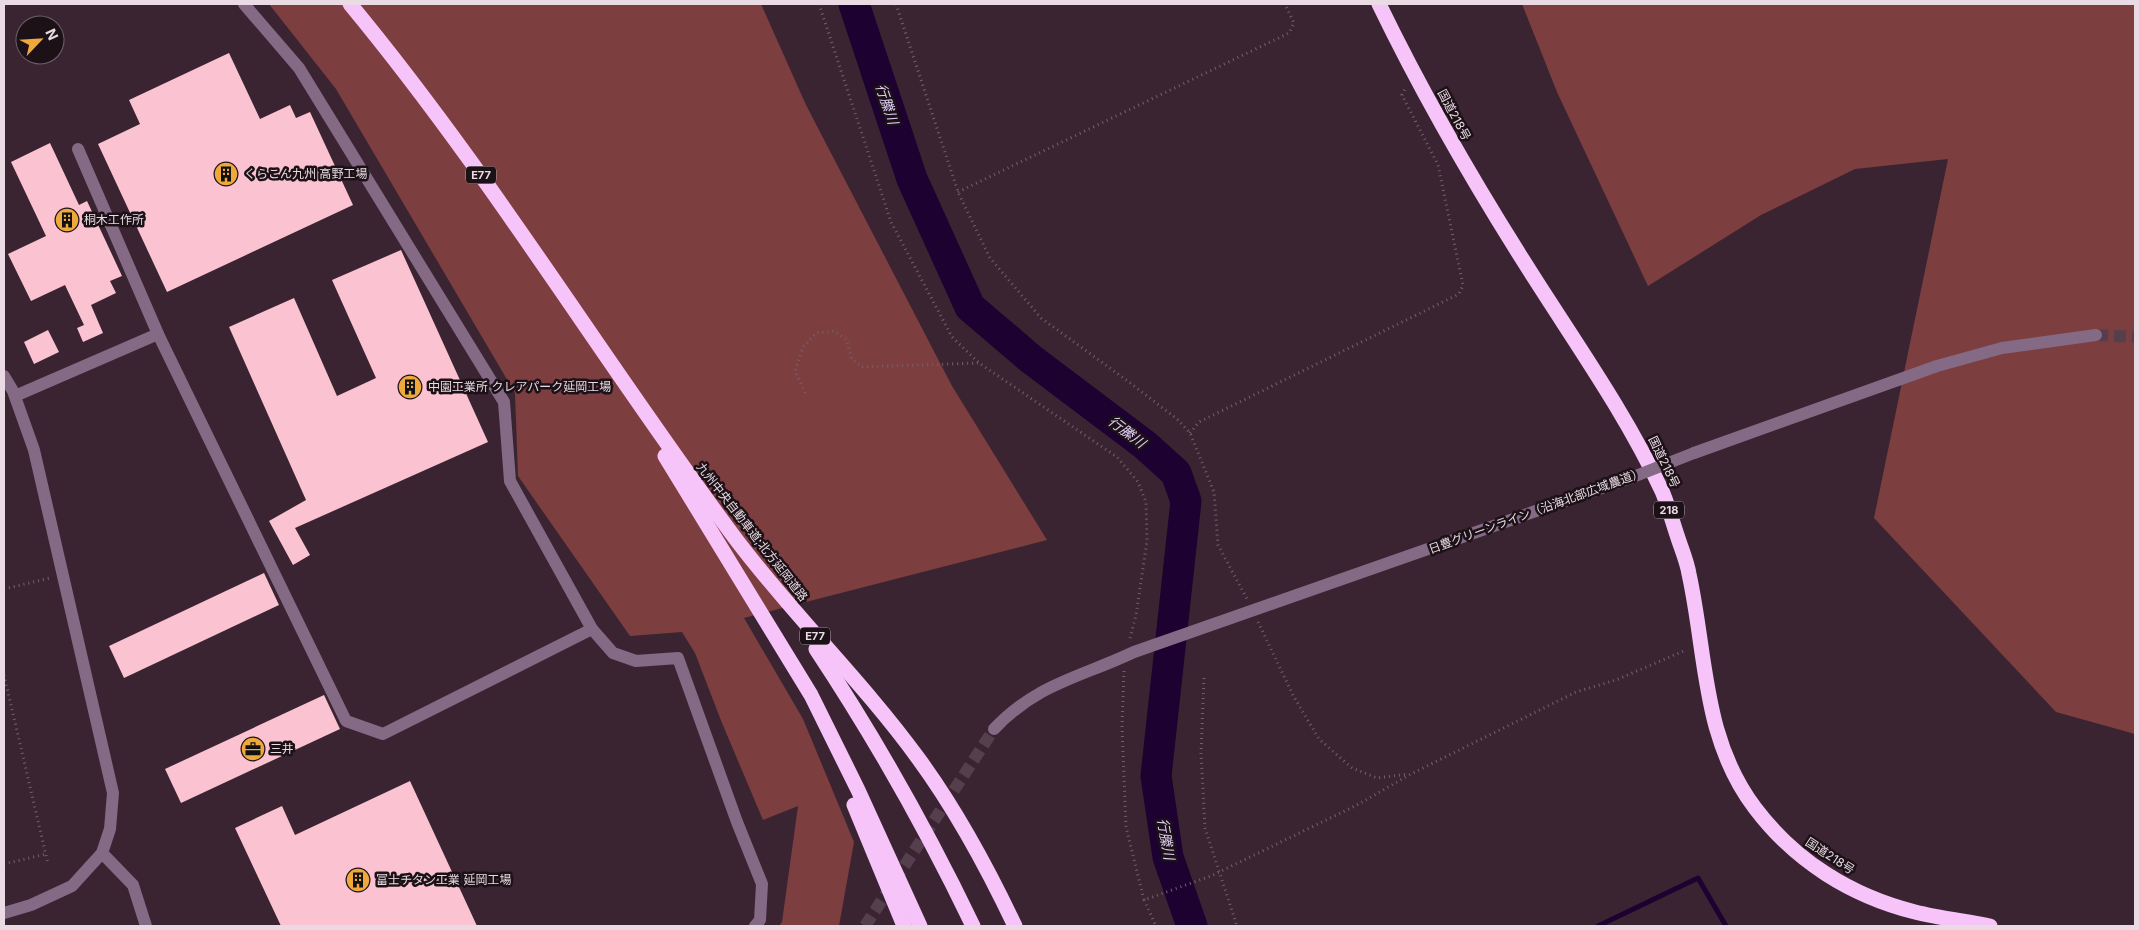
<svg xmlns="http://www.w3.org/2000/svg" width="2139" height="930" viewBox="0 0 2139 930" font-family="Inter,'Noto Sans JP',sans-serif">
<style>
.green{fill:#7d3e40}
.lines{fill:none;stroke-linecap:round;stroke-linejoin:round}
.stream{stroke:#1d0130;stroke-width:5}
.river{stroke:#1d0130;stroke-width:31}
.building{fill:#fbc3d1}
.minor-tunnel{stroke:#553f4d;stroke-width:12;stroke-dasharray:12 6;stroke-linecap:butt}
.path{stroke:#74606c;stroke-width:3;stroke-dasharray:1 4;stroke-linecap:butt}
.minor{stroke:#846a85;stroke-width:12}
.highway{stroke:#f7c4f9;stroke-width:15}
.minor-bridge{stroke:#846a85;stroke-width:12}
.labels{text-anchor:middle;stroke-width:5;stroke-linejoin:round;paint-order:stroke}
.shield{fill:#1b1117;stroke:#ac9ea6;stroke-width:1}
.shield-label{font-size:11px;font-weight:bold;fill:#eadae3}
.street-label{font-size:12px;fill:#eadae3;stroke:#1b1117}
.poi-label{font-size:12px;fill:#eadae3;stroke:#1b1117;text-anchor:start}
.water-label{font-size:14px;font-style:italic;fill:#e0cdf4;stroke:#1b1117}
</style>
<rect width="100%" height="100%" fill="#3b2432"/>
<!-- green -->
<g class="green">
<polygon points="269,4 761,4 806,105 952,386 1047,540 744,618 803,719 854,842 839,926 779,926 782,922 798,806 763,820 722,723 695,653 682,632 630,636 518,476 515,393 336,89"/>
<polygon points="1522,4 2135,4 2135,734 2056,712 1874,518 1948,159 1855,169 1761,215 1648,286 1557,92"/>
</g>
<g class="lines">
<!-- stream -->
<polyline class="stream" points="1598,926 1698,878 1726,926"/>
<!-- river -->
<polyline class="river" points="854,4 912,179 970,307 1031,359 1145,445 1176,473 1186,501 1156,776 1168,857 1192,926"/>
</g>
<!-- building -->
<g class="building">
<polygon points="229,53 260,119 290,105 296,118 310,112 353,205 167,292 98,144 140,124 129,100"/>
<polygon points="50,143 79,205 87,201 122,276 110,281 116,293 91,305 103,333 83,342 77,328 84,325 65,285 31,301 8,254 46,236 11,162"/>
<polygon points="401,250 488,442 295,528 310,555 293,565 269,521 306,500 229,327 294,298 337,396 376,378 332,280"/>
<polygon points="48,330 59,352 34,364 24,342"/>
<polygon points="264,573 279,605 124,678 109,646"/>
<polygon points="324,695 340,729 181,803 165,769"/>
<polygon points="410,781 477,926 281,926 235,828 282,806 295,835"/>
</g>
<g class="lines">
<!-- minor-tunnel -->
<g class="minor-tunnel">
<polyline points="2096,335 2135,337"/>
<polyline points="865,926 994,729"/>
</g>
<!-- path -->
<g class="path">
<polyline points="819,4 891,222 952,337 979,363 1117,457 1138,482 1146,502 1147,541 1136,615 1130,638"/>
<polyline points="896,4 958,192 990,258 1041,318 1125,379 1177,419 1190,433 1214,492 1218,545 1247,599"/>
<polyline points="958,192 1289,33 1294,23 1285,4"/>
<polyline points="805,393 795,371 803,347 816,333 834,331 846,339 852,359 862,367 978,363"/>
<polyline points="1190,433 1199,422 1459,294 1463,285 1438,165 1402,95 1405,89"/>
<polyline points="4,589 50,578"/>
<polyline points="1258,622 1294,697 1319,739 1352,768 1377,778 1408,774"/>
<polyline points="1124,671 1122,727 1126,827 1144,900 1211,876 1357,805 1411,774 1576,692 1616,680 1686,650"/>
<polyline points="4,675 48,864"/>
<polyline points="1204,678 1201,753 1205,828 1237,926"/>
<polyline points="4,864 46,854"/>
<polyline points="1144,900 1156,926"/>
</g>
<!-- minor -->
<g class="minor">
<polyline points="244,4 299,68 504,402 510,481 592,629 613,653 636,661 678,658 737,822 762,884 760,920 755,926"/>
<polyline points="78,149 158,334 346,721 383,734 592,629"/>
<polyline points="4,376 13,391 34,450 113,793 110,829 102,853 72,886 31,905 4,913"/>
<polyline points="15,396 158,334"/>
<polyline points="1694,453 1937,366 2002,348 2096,335"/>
<path d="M994,729C1038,683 1079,678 1134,652L1633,477"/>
<polyline points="102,853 133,885 146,926"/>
</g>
<!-- highway -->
<g class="highway">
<path d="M350,4C490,173 604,362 735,538C792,614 862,681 918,758C957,811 987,867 1015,926"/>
<path d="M1379,4C1425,99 1478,190 1535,279C1579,348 1627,416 1662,491C1668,505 1672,520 1677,535C1681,548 1687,561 1689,574C1707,656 1702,738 1755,808C1795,861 1851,896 1915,912C1939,918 1965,921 1990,926"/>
<polyline points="665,456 811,695 858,790 920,926"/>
<path d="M816,649C875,738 927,830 973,926"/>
<polyline points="854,805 904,926"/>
</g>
<!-- minor-bridge -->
<polyline class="minor-bridge" points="1633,477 1694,453"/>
</g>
<!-- icons -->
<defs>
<g id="building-disc" transform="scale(1.25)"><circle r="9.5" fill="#eea83c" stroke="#1b1117"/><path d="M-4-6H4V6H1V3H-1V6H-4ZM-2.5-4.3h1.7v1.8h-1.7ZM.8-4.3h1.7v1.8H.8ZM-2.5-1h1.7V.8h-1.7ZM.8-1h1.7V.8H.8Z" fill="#111"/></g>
<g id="office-disc" transform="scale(1.25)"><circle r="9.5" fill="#eea83c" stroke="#1b1117"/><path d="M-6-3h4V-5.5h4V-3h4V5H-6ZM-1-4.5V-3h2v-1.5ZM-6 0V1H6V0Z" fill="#111"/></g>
</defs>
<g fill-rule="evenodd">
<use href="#building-disc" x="226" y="174"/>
<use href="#building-disc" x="67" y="220"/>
<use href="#building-disc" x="410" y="387"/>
<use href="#office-disc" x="253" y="749"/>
<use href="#building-disc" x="358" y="880"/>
</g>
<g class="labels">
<!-- shield labels -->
<g class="shield">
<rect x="466" y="166.5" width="30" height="17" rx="4"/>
<rect x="1654" y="501.5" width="30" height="17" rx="4"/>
<rect x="800" y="627.5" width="30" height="17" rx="4"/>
</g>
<g class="shield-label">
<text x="481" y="179">E77</text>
<text x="1669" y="514">218</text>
<text x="815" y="640">E77</text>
</g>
<!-- street labels -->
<g class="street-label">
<text transform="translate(1454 115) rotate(62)" y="4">国道218号</text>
<text transform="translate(1664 462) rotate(64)" y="4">国道218号</text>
<text transform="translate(1536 511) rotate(-20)" y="4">日豊グリーンライン（沿海北部広域農道）</text>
<text transform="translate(752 532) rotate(52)" y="4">九州中央自動車道;北方延岡道路</text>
<text transform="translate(1830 856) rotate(33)" y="4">国道218号</text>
</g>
<!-- poi labels -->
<g class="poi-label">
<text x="244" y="178">くらこん九州 高野工場</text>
<text x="84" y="224">桐木工作所</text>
<text x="428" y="391">中園工業所 クレアパーク延岡工場</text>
<text x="270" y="753">三井</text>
<text x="376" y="884">富士チタン工業 延岡工場</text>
</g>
<!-- water labels -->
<g class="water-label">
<text transform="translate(887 104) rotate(71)" y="5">行縢川</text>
<text transform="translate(1127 432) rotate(37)" y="5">行縢川</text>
<text transform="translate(1166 839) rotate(80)" y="5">行縢川</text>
</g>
</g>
<!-- border -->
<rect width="2139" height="930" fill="none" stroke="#eadae3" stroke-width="10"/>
<!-- north arrow -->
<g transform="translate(40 40) rotate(65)"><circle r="24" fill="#1b1117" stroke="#6e6169"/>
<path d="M0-4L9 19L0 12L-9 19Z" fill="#eea83c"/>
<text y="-8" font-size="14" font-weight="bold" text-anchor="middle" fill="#eadae3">N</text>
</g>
</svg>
